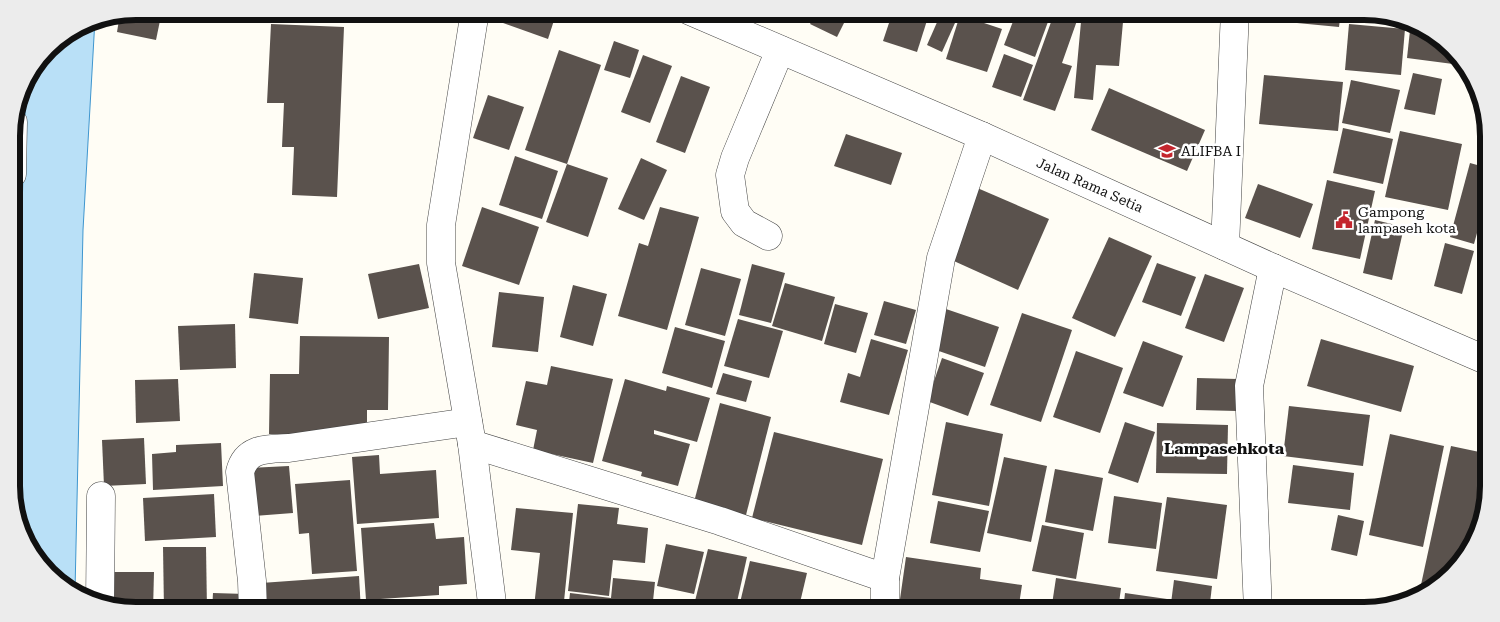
<svg xmlns="http://www.w3.org/2000/svg" width="1500" height="622" viewBox="0 0 1500 622" font-family="'Roboto Serif',serif">
<style>
.water{fill:#b9e0f7;stroke:#3f96cf}
.building{fill:#5a524d}
.lines{fill:none;stroke-linecap:round;stroke-linejoin:round}
.minor-casing{stroke:#444;stroke-width:29}
.minor{stroke:#fff;stroke-width:28}
.labels{text-anchor:middle;stroke-width:5;stroke-linejoin:round;paint-order:stroke}
.poi-label{font-size:14px;fill:#111;stroke:#fff;text-anchor:start}
.street-label{font-size:14px;fill:#111;stroke:#fff}
.quarter-label{font-size:16px;font-weight:bold;fill:#111;stroke:#fff}
.rim{fill:none;stroke:#111;stroke-width:6}
</style>
<rect width="100%" height="100%" fill="#fffdf5"/>
<!-- water -->
<polygon class="water" points="95,19 83,230 75,591 37,562 13,503 26,78 54,42 89,21"/>
<!-- building -->
<g class="building">
<polygon points="136,11 162,11 156,40 117,32 120,14"/>
<polygon points="482,11 557,11 548,39 481,15"/>
<polygon points="817,11 850,11 837,37 810,24"/>
<polygon points="893,11 930,11 917,52 883,41"/>
<polygon points="942,11 953,11 959,14 942,52 927,45"/>
<polygon points="1017,11 1052,11 1035,57 1004,45"/>
<polygon points="1055,11 1067,11 1079,15 1062,63 1072,66 1055,111 1023,100"/>
<polygon points="1082,11 1124,11 1119,66 1096,65 1093,100 1074,98"/>
<polygon points="1278,11 1341,11 1339,27 1276,21"/>
<polygon points="960,15 1002,29 987,72 946,59"/>
<polygon points="1411,21 1454,53 1453,64 1407,58"/>
<polygon points="271,24 344,27 337,197 292,195 294,147 282,147 284,103 267,103"/>
<polygon points="1349,24 1405,29 1401,75 1345,70"/>
<polygon points="614,41 639,50 630,78 604,70"/>
<polygon points="559,50 601,65 567,164 525,150"/>
<polygon points="1004,54 1033,65 1021,97 992,87"/>
<polygon points="643,55 672,66 650,123 621,112"/>
<polygon points="1413,73 1442,79 1435,115 1404,109"/>
<polygon points="1264,75 1343,82 1338,131 1259,124"/>
<polygon points="681,76 710,87 685,153 656,142"/>
<polygon points="1351,80 1400,90 1390,133 1342,123"/>
<polygon points="1109,88 1205,130 1187,171 1091,130"/>
<polygon points="488,95 524,107 509,150 473,138"/>
<polygon points="1486,117 1488,120 1488,155 1477,152"/>
<polygon points="1343,128 1393,139 1383,184 1333,173"/>
<polygon points="1400,131 1462,144 1448,210 1385,197"/>
<polygon points="846,134 902,153 891,185 834,166"/>
<polygon points="515,156 558,171 542,219 499,205"/>
<polygon points="641,158 667,170 644,220 618,209"/>
<polygon points="1470,163 1488,168 1488,193 1474,244 1450,237"/>
<polygon points="567,164 608,178 588,237 546,222"/>
<polygon points="1327,180 1375,191 1360,259 1312,249"/>
<polygon points="1258,184 1313,204 1300,238 1245,218"/>
<polygon points="975,187 1049,219 1018,290 945,257"/>
<polygon points="482,207 539,227 519,285 462,266"/>
<polygon points="660,207 699,217 667,330 618,316 639,243 648,246"/>
<polygon points="1375,220 1404,227 1392,280 1363,273"/>
<polygon points="1109,237 1152,256 1115,337 1072,318"/>
<polygon points="1445,243 1474,251 1462,294 1434,286"/>
<polygon points="1157,263 1196,277 1181,316 1142,302"/>
<polygon points="419,264 429,308 378,319 368,274"/>
<polygon points="752,264 785,273 771,323 739,315"/>
<polygon points="701,268 741,279 725,336 685,325"/>
<polygon points="254,273 303,278 298,324 249,318"/>
<polygon points="1205,274 1244,288 1224,342 1185,328"/>
<polygon points="785,283 835,297 822,341 772,326"/>
<polygon points="573,285 607,294 593,346 560,337"/>
<polygon points="499,292 544,297 538,352 492,347"/>
<polygon points="884,301 916,310 906,344 874,335"/>
<polygon points="835,304 868,313 856,353 824,344"/>
<polygon points="946,309 999,327 985,367 933,349"/>
<polygon points="1022,313 1072,330 1041,422 990,405"/>
<polygon points="738,319 783,331 769,378 724,366"/>
<polygon points="235,324 236,368 180,370 178,326"/>
<polygon points="675,327 725,341 712,388 662,373"/>
<polygon points="300,336 389,337 388,410 367,410 367,435 269,434 270,374 299,374"/>
<polygon points="871,339 908,350 889,415 840,402 848,373 860,377"/>
<polygon points="1321,339 1414,366 1401,412 1307,386"/>
<polygon points="1143,341 1183,356 1163,407 1123,393"/>
<polygon points="1076,351 1123,368 1100,433 1053,417"/>
<polygon points="942,358 984,373 968,416 927,401"/>
<polygon points="551,366 613,379 593,463 533,450 537,430 516,425 526,381 547,385"/>
<polygon points="723,373 752,381 746,402 716,394"/>
<polygon points="1197,378 1238,379 1237,411 1196,410"/>
<polygon points="178,379 180,421 136,423 135,380"/>
<polygon points="625,379 666,391 667,386 710,398 697,442 654,430 654,434 690,444 678,486 641,476 642,472 602,461"/>
<polygon points="720,403 771,417 746,515 694,502"/>
<polygon points="1289,406 1370,415 1363,466 1283,456"/>
<polygon points="946,422 1003,434 989,506 932,495"/>
<polygon points="1125,422 1155,432 1138,483 1108,473"/>
<polygon points="1157,423 1228,425 1227,474 1156,473"/>
<polygon points="774,432 883,459 862,545 752,518"/>
<polygon points="1390,434 1444,446 1423,547 1369,535"/>
<polygon points="144,438 146,484 104,486 102,440"/>
<polygon points="221,443 223,486 153,490 152,454 176,452 176,445"/>
<polygon points="1451,446 1489,454 1489,476 1475,538 1433,589 1419,594"/>
<polygon points="379,455 380,474 436,470 439,518 357,524 352,457"/>
<polygon points="1004,457 1047,466 1031,542 987,533"/>
<polygon points="1293,465 1354,473 1350,510 1288,503"/>
<polygon points="289,466 293,513 253,516 250,468"/>
<polygon points="1055,469 1103,478 1093,531 1045,522"/>
<polygon points="350,480 357,571 312,574 309,533 299,534 295,484"/>
<polygon points="214,494 216,537 145,541 143,498"/>
<polygon points="1114,496 1162,503 1156,549 1108,543"/>
<polygon points="1167,497 1227,505 1217,579 1156,571"/>
<polygon points="938,501 989,511 980,552 930,543"/>
<polygon points="578,504 619,508 617,524 648,528 645,563 613,560 609,596 568,591"/>
<polygon points="516,508 573,513 563,611 510,611 511,604 534,607 540,553 511,550"/>
<polygon points="1338,515 1364,521 1357,556 1331,550"/>
<polygon points="434,523 436,539 464,537 467,584 439,586 439,595 366,600 361,528"/>
<polygon points="1042,525 1084,533 1076,579 1032,571"/>
<polygon points="666,544 704,552 694,594 657,586"/>
<polygon points="163,547 206,547 207,611 164,611"/>
<polygon points="708,549 747,557 735,611 695,601"/>
<polygon points="906,557 981,568 980,579 1022,585 1018,611 918,611 919,602 900,599"/>
<polygon points="750,561 807,573 798,611 738,611"/>
<polygon points="107,572 154,572 153,611 136,611 106,605"/>
<polygon points="359,576 361,611 263,611 261,583"/>
<polygon points="613,578 655,582 653,601 681,604 680,611 568,611 570,593 611,598"/>
<polygon points="1056,578 1121,588 1118,611 1051,611"/>
<polygon points="1174,580 1212,586 1209,611 1170,611"/>
<polygon points="213,593 246,594 245,611 212,611"/>
<polygon points="1125,593 1167,599 1166,611 1123,611"/>
</g>
<g class="lines">
<!-- minor casing -->
<g class="minor-casing">
<g id="minor">
<polyline points="475,11 441,225 441,263 472,444 493,611"/>
<polyline points="690,11 982,136 1273,268 1488,361"/>
<polyline points="12,174 13,122"/>
<polyline points="768,236 744,223 735,211 730,175 735,158 780,50"/>
<polyline points="1225,246 1235,11"/>
<polyline points="472,444 720,521 885,578"/>
<polyline points="100,603 101,496"/>
<path d="M253,611L252,581L240,472C246,447 268,449 289,448L468,422"/>
<polyline points="885,611 885,578 941,258 982,136"/>
<polyline points="1258,611 1249,386 1273,268"/>
</g>
</g>
<!-- minor -->
<use href="#minor" class="minor"/>
</g>
<!-- icons -->
<defs>
<g id="school-bare" transform="scale(1.35)"><path d="M0-5L7-2L0 1L-7-2ZM-4 1L0 2.5L4 1V4Q0 6-4 4Z" fill="#c4262e" stroke="#fff" stroke-width="2.5" paint-order="stroke"/></g>
<g id="civic-bare" transform="scale(1.35)"><path d="M-.6-6.5H3V-4.5H.6V-3L4-1V1h2V6H-6V1h2V-1L-.6-3ZM-1.2 2.5V6h2.4V2.5Z" fill="#c4262e" stroke="#fff" stroke-width="2.5" paint-order="stroke"/></g>
</defs>
<g fill-rule="evenodd">
<use href="#school-bare" x="1167" y="151"/>
<use href="#civic-bare" x="1344" y="220"/>
</g>
<g class="labels">
<!-- poi labels -->
<g class="poi-label">
<text x="1181" y="156">ALIFBA I</text>
<text x="1358" y="217">Gampong<tspan x="1358" dy="16">lampaseh kota</tspan></text>
</g>
<!-- street labels -->
<g class="street-label">
<text transform="translate(1090 185) rotate(24)" y="5">Jalan Rama Setia</text>
</g>
<!-- quarter labels -->
<g class="quarter-label">
<text x="1224" y="454">Lampasehkota</text>
</g>
</g>
<!-- crop -->
<path d="M0 0H1500V622H0ZM136 20H1364A116 116 0 0 1 1480 136V486A116 116 0 0 1 1364 602H136A116 116 0 0 1 20 486V136A116 116 0 0 1 136 20Z" fill="#ececec" fill-rule="evenodd"/>
<path class="rim" d="M136 20H1364A116 116 0 0 1 1480 136V486A116 116 0 0 1 1364 602H136A116 116 0 0 1 20 486V136A116 116 0 0 1 136 20Z"/>
</svg>
